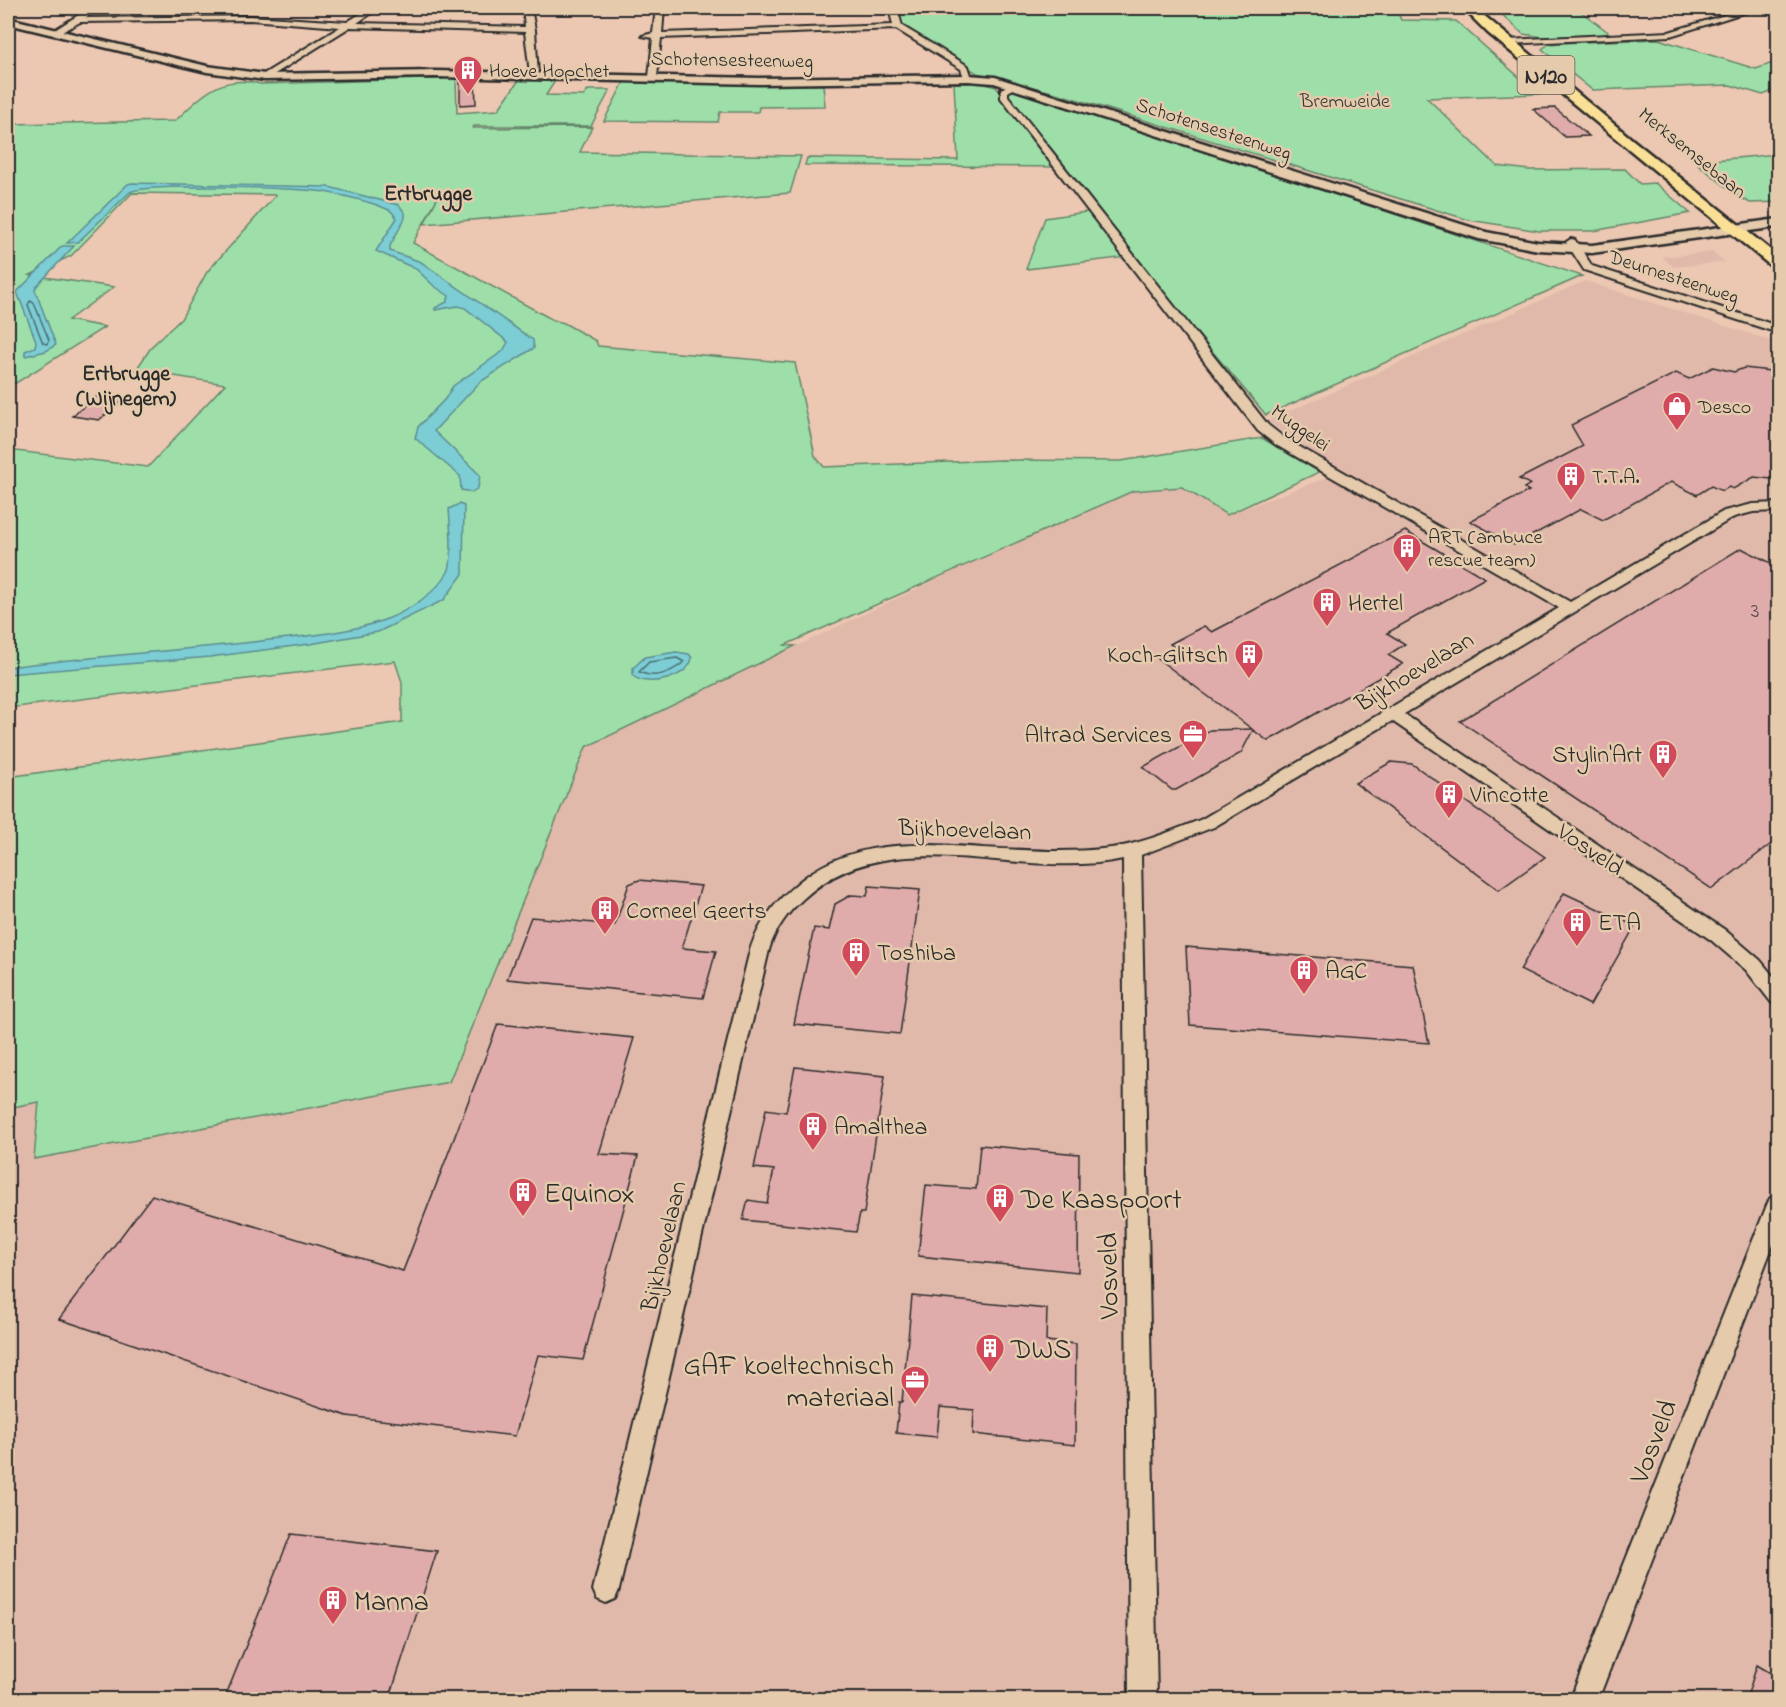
<svg xmlns="http://www.w3.org/2000/svg" width="1786" height="1707" viewBox="0 0 1786 1707" font-family="'Indie Flower',sans-serif">
<style>
.built{fill:#e0b9ab}
.green{fill:#9edfa9;stroke:#64856a;stroke-width:1.5}
.water{fill:#7ccdd4;stroke:#5c8c90;stroke-width:1.5}
.lines{fill:none;stroke-linecap:round;stroke-linejoin:round}
.shore{stroke:#4b6c6f;stroke-width:1.5}
.building{fill:#e0acab;stroke:#2b2b2b;stroke-width:1.5}
.minor-casing{stroke:#2b2b2b;stroke-width:4}
.tertiary-casing{stroke:#2b2b2b;stroke-width:5}
.primary-casing{stroke:#2b2b2b;stroke-width:5}
.minor{fill:#e5caac;fill-rule:evenodd}
.tertiary{fill:#e5caac;fill-rule:evenodd}
.primary{fill:#fadf96;fill-rule:evenodd}
.labels{text-anchor:middle;stroke-width:5;stroke-linejoin:round;paint-order:stroke}
.far-street-label{font-size:20px;fill:#2b2b2b;stroke:#e5caac}
.far-poi-label{font-size:20px;fill:#2b2b2b;stroke:#e5caac;text-anchor:start}
.far-park-label{font-size:20px;fill:#363d38;stroke:#e5caac}
.number-label{font-size:21px;fill:#584b4b}
.shield{fill:#e5caac;stroke:#635b52;stroke-width:1.5}
.shield-label{font-size:22px;font-weight:bold;fill:#2b2b2b}
.far-neighbourhood-label{font-size:22px;font-weight:bold;fill:#2b2b2b;stroke:#e5caac}
.poi-label{font-size:24px;fill:#2b2b2b;stroke:#e5caac;text-anchor:start}
.street-label{font-size:24px;fill:#2b2b2b;stroke:#e5caac}
.near-poi-label{font-size:28px;fill:#2b2b2b;stroke:#e5caac;text-anchor:start}
.near-street-label{font-size:28px;fill:#2b2b2b;stroke:#e5caac}
</style>
<rect width="100%" height="100%" fill="#ecc7b2"/>
<filter id="ink" filterUnits="userSpaceOnUse"><feTurbulence type="fractalNoise" baseFrequency=".0167" numOctaves="2"/><feDisplacementMap in="SourceGraphic" scale="12" xChannelSelector="R" yChannelSelector="G"/><feConvolveMatrix kernelMatrix="1 2 1 2 8 2 1 2 1" color-interpolation-filters="sRGB"/></filter>
<g filter="url(#ink)">
<!-- built -->
<g class="built">
<polygon points="1712,252 1725,262 1674,267 1662,257"/>
<polygon points="1585,281 1778,343 1778,1699 8,1699 8,1108 39,1101 34,1159 449,1082 586,747 994,552 1133,490 1182,487 1227,515 1342,472 1267,421"/>
</g>
<!-- green -->
<g class="green">
<polygon points="898,8 1396,8 1401,20 1456,21 1538,94 1427,98 1497,166 1529,170 1625,169 1640,184 1655,183 1690,213 1593,231 1539,231 1469,220 1056,93 977,73 903,30"/>
<polygon points="1495,8 1576,8 1612,35 1543,37 1523,34"/>
<polygon points="1658,39 1756,69 1778,61 1778,89 1763,95 1730,85 1592,90 1542,49 1549,44 1561,43"/>
<path d="M456,78L457,113L498,110L519,80L555,81L546,95L584,96L588,90H610L591,126H474L473,128L592,127L580,152L801,156L790,193L424,224L441,191L413,243L553,320L564,323L596,341L598,346L795,363L815,456L824,467L1001,460L1121,461L1262,438L1319,472L1227,515L1182,487L1133,491L785,645L795,646L586,747L449,1082L34,1159L39,1102L8,1108V777L402,722V682L395,661L8,708V450L148,467L225,384L136,370L152,346L181,319L207,272L276,195L132,193L71,256L30,275L114,287L68,320L105,327L8,388V124L175,121C203,95 220,74 261,84Z"/>
<polygon points="624,82 823,85 825,106 759,107 758,112 720,112 718,122 604,121"/>
<polygon points="978,82 996,87 1060,167 805,165 807,158 958,160 954,83"/>
<polygon points="1016,89 1582,276 1266,415 1191,326 1051,148 1007,96 1009,90"/>
<polygon points="1778,154 1778,202 1750,203 1736,195 1699,165 1707,165 1705,161"/>
<polygon points="1093,211 1128,257 1026,269 1045,218"/>
</g>
<!-- water -->
<g class="water">
<path d="M132,183L329,187L399,205L405,213V218L390,246V251L421,262L533,340L534,348L480,382L434,431L480,475L478,488L472,492L461,490L460,476L415,438L418,427L445,399L453,386L503,351L508,342L465,308L458,306L435,310V308L447,302L449,296L434,286L416,269L376,251L397,218L391,211C371,201 346,196 324,192C301,188 144,183 130,192L78,242L67,243L128,184Z"/>
<polygon points="62,246 74,246 36,287 35,290 56,345 46,351 25,356 25,351 35,347 36,341 17,292"/>
<path d="M459,504L464,506L463,574L444,600L378,632L310,644L210,657L8,674V667C89,657 171,651 253,642C295,637 347,634 387,619C408,611 437,592 448,572C453,563 450,521 449,509Z"/>
<path d="M676,652L689,654L692,658C689,678 648,688 633,676V668L645,657Z"/>
</g>
<g class="lines">
<!-- shore -->
<g class="shore">
<polygon points="30,301 34,303 49,340 47,344 43,343 28,305"/>
<path d="M677,658L684,662C671,673 655,679 639,672L649,662Z"/>
</g>
</g>
<!-- building -->
<g class="building">
<polygon points="460,80 475,80 476,104 460,105"/>
<polygon points="1555,108 1589,136 1565,137 1533,109"/>
<polygon points="1713,367 1734,372 1744,368 1779,372 1779,480 1754,477 1733,489 1729,487 1722,491 1711,486 1697,495 1671,482 1603,520 1581,509 1514,545 1470,521 1529,491 1524,488 1530,484 1519,479 1583,446 1571,425 1676,373 1689,379"/>
<polygon points="99,395 125,399 99,420 72,416"/>
<polygon points="1405,531 1485,578 1387,633 1405,644 1388,655 1403,664 1268,741 1253,730 1241,753 1176,790 1172,790 1143,767 1210,730 1252,729 1158,659 1177,650 1170,644 1204,626 1212,632"/>
<polygon points="1741,548 1779,567 1779,838 1712,889 1460,721"/>
<polygon points="1391,762 1412,764 1545,857 1499,890 1355,783"/>
<polygon points="639,880 701,886 682,948 716,951 703,998 507,979 531,917 615,925 629,884"/>
<polygon points="869,886 920,890 900,1034 794,1024 814,928 829,930 835,904 851,895 867,896"/>
<polygon points="1564,893 1635,926 1590,1005 1520,970"/>
<polygon points="1186,947 1413,965 1429,1043 1190,1025"/>
<polygon points="498,1024 634,1038 599,1154 638,1156 583,1360 538,1355 515,1436 347,1416 59,1319 152,1195 403,1271"/>
<polygon points="795,1067 885,1076 864,1213 860,1213 856,1232 743,1220 748,1200 767,1203 774,1170 754,1168 766,1109 786,1112"/>
<polygon points="980,1145 1079,1154 1078,1272 918,1256 926,1185 976,1189"/>
<polygon points="912,1296 1047,1309 1046,1341 1076,1344 1075,1445 973,1434 974,1410 940,1407 937,1437 896,1433 899,1402 902,1402"/>
<polygon points="291,1534 437,1551 389,1700 224,1700"/>
<polygon points="1757,1665 1779,1678 1779,1700 1746,1700"/>
</g>
<g class="lines">
<!-- minor casing -->
<g class="minor-casing">
<g id="minor">
<polygon points="370,8 379,8 357,23 525,27 523,8 531,8 535,30 538,74 534,77 530,74 525,32 350,27 265,80 262,79 262,75 340,27 250,20 80,22 60,33 53,31 88,9 92,11 86,18 250,16 347,22"/>
<polygon points="656,8 664,8 662,33 893,25 889,8 897,8 902,26 968,66 972,78 965,80 961,69 896,29 661,38 657,77 653,80 649,77 653,38 642,36 653,33"/>
<polygon points="1748,8 1759,8 1670,36 1506,44 1502,42 1506,40 1669,32"/>
<path d="M1013,83L1020,85L1008,92V96L1268,425L1286,439L1570,602L1724,511L1753,504L1778,503V511L1753,512L1734,517L1404,714L1725,930L1760,960L1778,982V1004L1771,1002L1746,970L1711,940L1392,721L1214,827L1141,855L1157,1700H1129L1123,859C1019,882 891,818 804,898C788,912 775,929 769,950L619,1590L615,1599L606,1603L597,1599L593,1590L750,950C758,925 773,904 793,887C847,838 915,843 983,848C1022,850 1063,853 1102,849C1137,846 1169,832 1202,819L1559,608L1276,445L1258,431L1001,98V89Z"/>
<polygon points="1571,239 1575,240 1592,266 1778,326 1778,333 1584,270 1566,242"/>
<polygon points="1778,1195 1778,1232 1598,1700 1570,1700 1767,1205 1770,1198"/>
</g>
</g>
<!-- tertiary casing -->
<g class="tertiary-casing">
<polygon id="tertiary" points="8,18 207,66 265,74 435,71 760,78 968,75 995,77 1486,232 1538,242 1592,245 1778,219 1778,227 1592,253 1538,250 1479,239 994,83 968,81 760,84 435,77 265,80 207,72 8,24"/>
</g>
<!-- primary casing -->
<g class="primary-casing">
<polygon id="primary" points="1463,8 1475,8 1633,140 1778,256 1778,269 1772,267 1488,33"/>
</g>
<!-- minor -->
<use href="#minor" class="minor"/>
<!-- tertiary -->
<use href="#tertiary" class="tertiary"/>
<!-- primary -->
<use href="#primary" class="primary"/>
</g>
</g>
<!-- icons -->
<defs>
<g id="building-pin" transform="scale(1.5)"><path d="M0 17L-7.5 6A9.5 9.5 0 1 1 7.5 6Z" fill="#d1495b" stroke="#e5caac"/><path d="M-4-6H4V6H1V3H-1V6H-4ZM-2.5-4.3h1.7v1.8h-1.7ZM.8-4.3h1.7v1.8H.8ZM-2.5-1h1.7V.8h-1.7ZM.8-1h1.7V.8H.8Z" fill="#fff"/></g>
<g id="shop-pin" transform="scale(1.5)"><path d="M0 17L-7.5 6A9.5 9.5 0 1 1 7.5 6Z" fill="#d1495b" stroke="#e5caac"/><path d="M-5-2.5h2.3a2.7 3.5 0 0 1 5.4 0H5L5.5 6h-11ZM-1.5-2.5h3a1.5 2.3 0 0 0-3 0Z" fill="#fff"/></g>
<g id="office-pin" transform="scale(1.5)"><path d="M0 17L-7.5 6A9.5 9.5 0 1 1 7.5 6Z" fill="#d1495b" stroke="#e5caac"/><path d="M-6-3h4V-5.5h4V-3h4V5H-6ZM-1-4.5V-3h2v-1.5ZM-6 0V1H6V0Z" fill="#fff"/></g>
</defs>
<g fill-rule="evenodd">
<use href="#building-pin" x="468" y="70"/>
<use href="#shop-pin" x="1677" y="406"/>
<use href="#building-pin" x="1571" y="476"/>
<use href="#building-pin" x="1407" y="548"/>
<use href="#building-pin" x="1327" y="602"/>
<use href="#building-pin" x="1249" y="654"/>
<use href="#office-pin" x="1193" y="734"/>
<use href="#building-pin" x="1663" y="754"/>
<use href="#building-pin" x="1449" y="794"/>
<use href="#building-pin" x="605" y="910"/>
<use href="#building-pin" x="1577" y="922"/>
<use href="#building-pin" x="856" y="952"/>
<use href="#building-pin" x="1304" y="970"/>
<use href="#building-pin" x="813" y="1126"/>
<use href="#building-pin" x="523" y="1192"/>
<use href="#building-pin" x="1000" y="1198"/>
<use href="#building-pin" x="990" y="1348"/>
<use href="#office-pin" x="915" y="1380"/>
<use href="#building-pin" x="333" y="1600"/>
</g>
<g class="labels">
<!-- far-street labels -->
<g class="far-street-label">
<text transform="translate(732 59) rotate(1)" y="7">Schotensesteenweg</text>
<text transform="translate(1214 128) rotate(18)" y="7">Schotensesteenweg</text>
<text transform="translate(1693 152) rotate(39)" y="7">Merksemsebaan</text>
<text transform="translate(1674 276) rotate(18)" y="7">Deurnesteenweg</text>
<text transform="translate(1301 427) rotate(35)" y="7">Muggelei</text>
</g>
<!-- far-poi labels -->
<g class="far-poi-label">
<text x="489" y="77">Hoeve Hopchet</text>
<text x="1698" y="413">Desco</text>
<text x="1592" y="483">T.T.A.</text>
<text x="1428" y="543">ART (ambuce<tspan x="1428" dy="23">rescue team)</tspan></text>
</g>
<!-- far-park labels -->
<g class="far-park-label">
<text x="1345" y="107">Bremweide</text>
</g>
<!-- number labels -->
<g class="number-label">
<text x="1755" y="617">3</text>
</g>
<!-- shield labels -->
<rect class="shield" x="1517.5" y="56" width="57" height="38" rx="4.5"/>
<g class="shield-label">
<text x="1546" y="83">N120</text>
</g>
<!-- far-neighbourhood labels -->
<g class="far-neighbourhood-label">
<text x="428" y="200">Ertbrugge</text>
<text x="126" y="380">Ertbrugge<tspan x="126" dy="25">(Wijnegem)</tspan></text>
</g>
<!-- poi labels -->
<g class="poi-label">
<text x="1348" y="610">Hertel</text>
<text x="1228" y="662" text-anchor="end">Koch-Glitsch</text>
<text x="1172" y="742" text-anchor="end">Altrad Services</text>
<text x="1642" y="762" text-anchor="end">Stylin'Art</text>
<text x="1470" y="802">Vincotte</text>
<text x="626" y="918">Corneel Geerts</text>
<text x="1598" y="930">ETA</text>
<text x="877" y="960">Toshiba</text>
<text x="1325" y="978">AGC</text>
<text x="834" y="1134">Amalthea</text>
</g>
<!-- street labels -->
<g class="street-label">
<text transform="translate(1414 671) rotate(-31)" y="8">Bijkhoevelaan</text>
<text transform="translate(965 829) rotate(2)" y="8">Bijkhoevelaan</text>
<text transform="translate(1591 849) rotate(34)" y="8">Vosveld</text>
<text transform="translate(663 1246) rotate(-77)" y="8">Bijkhoevelaan</text>
</g>
<!-- near-poi labels -->
<g class="near-poi-label">
<text x="544" y="1202">Equinox</text>
<text x="1021" y="1208">De Kaaspoort</text>
<text x="1011" y="1358">DWS</text>
<text x="894" y="1374" text-anchor="end">GAF koeltechnisch<tspan x="894" dy="32">materiaal</tspan></text>
<text x="354" y="1610">Manna</text>
</g>
<!-- near-street labels -->
<g class="near-street-label">
<text transform="translate(1107 1276) rotate(-91)" y="10">Vosveld</text>
<text transform="translate(1652 1441) rotate(-69)" y="10">Vosveld</text>
</g>
</g>
<!-- margin -->
<rect width="1786" height="1707" fill="none" stroke="#e5caac" stroke-width="30"/>
<rect x="15" y="15" width="1756" height="1677" fill="none" stroke="#2b2b2b" stroke-width="2" filter="url(#ink)"/>
</svg>
